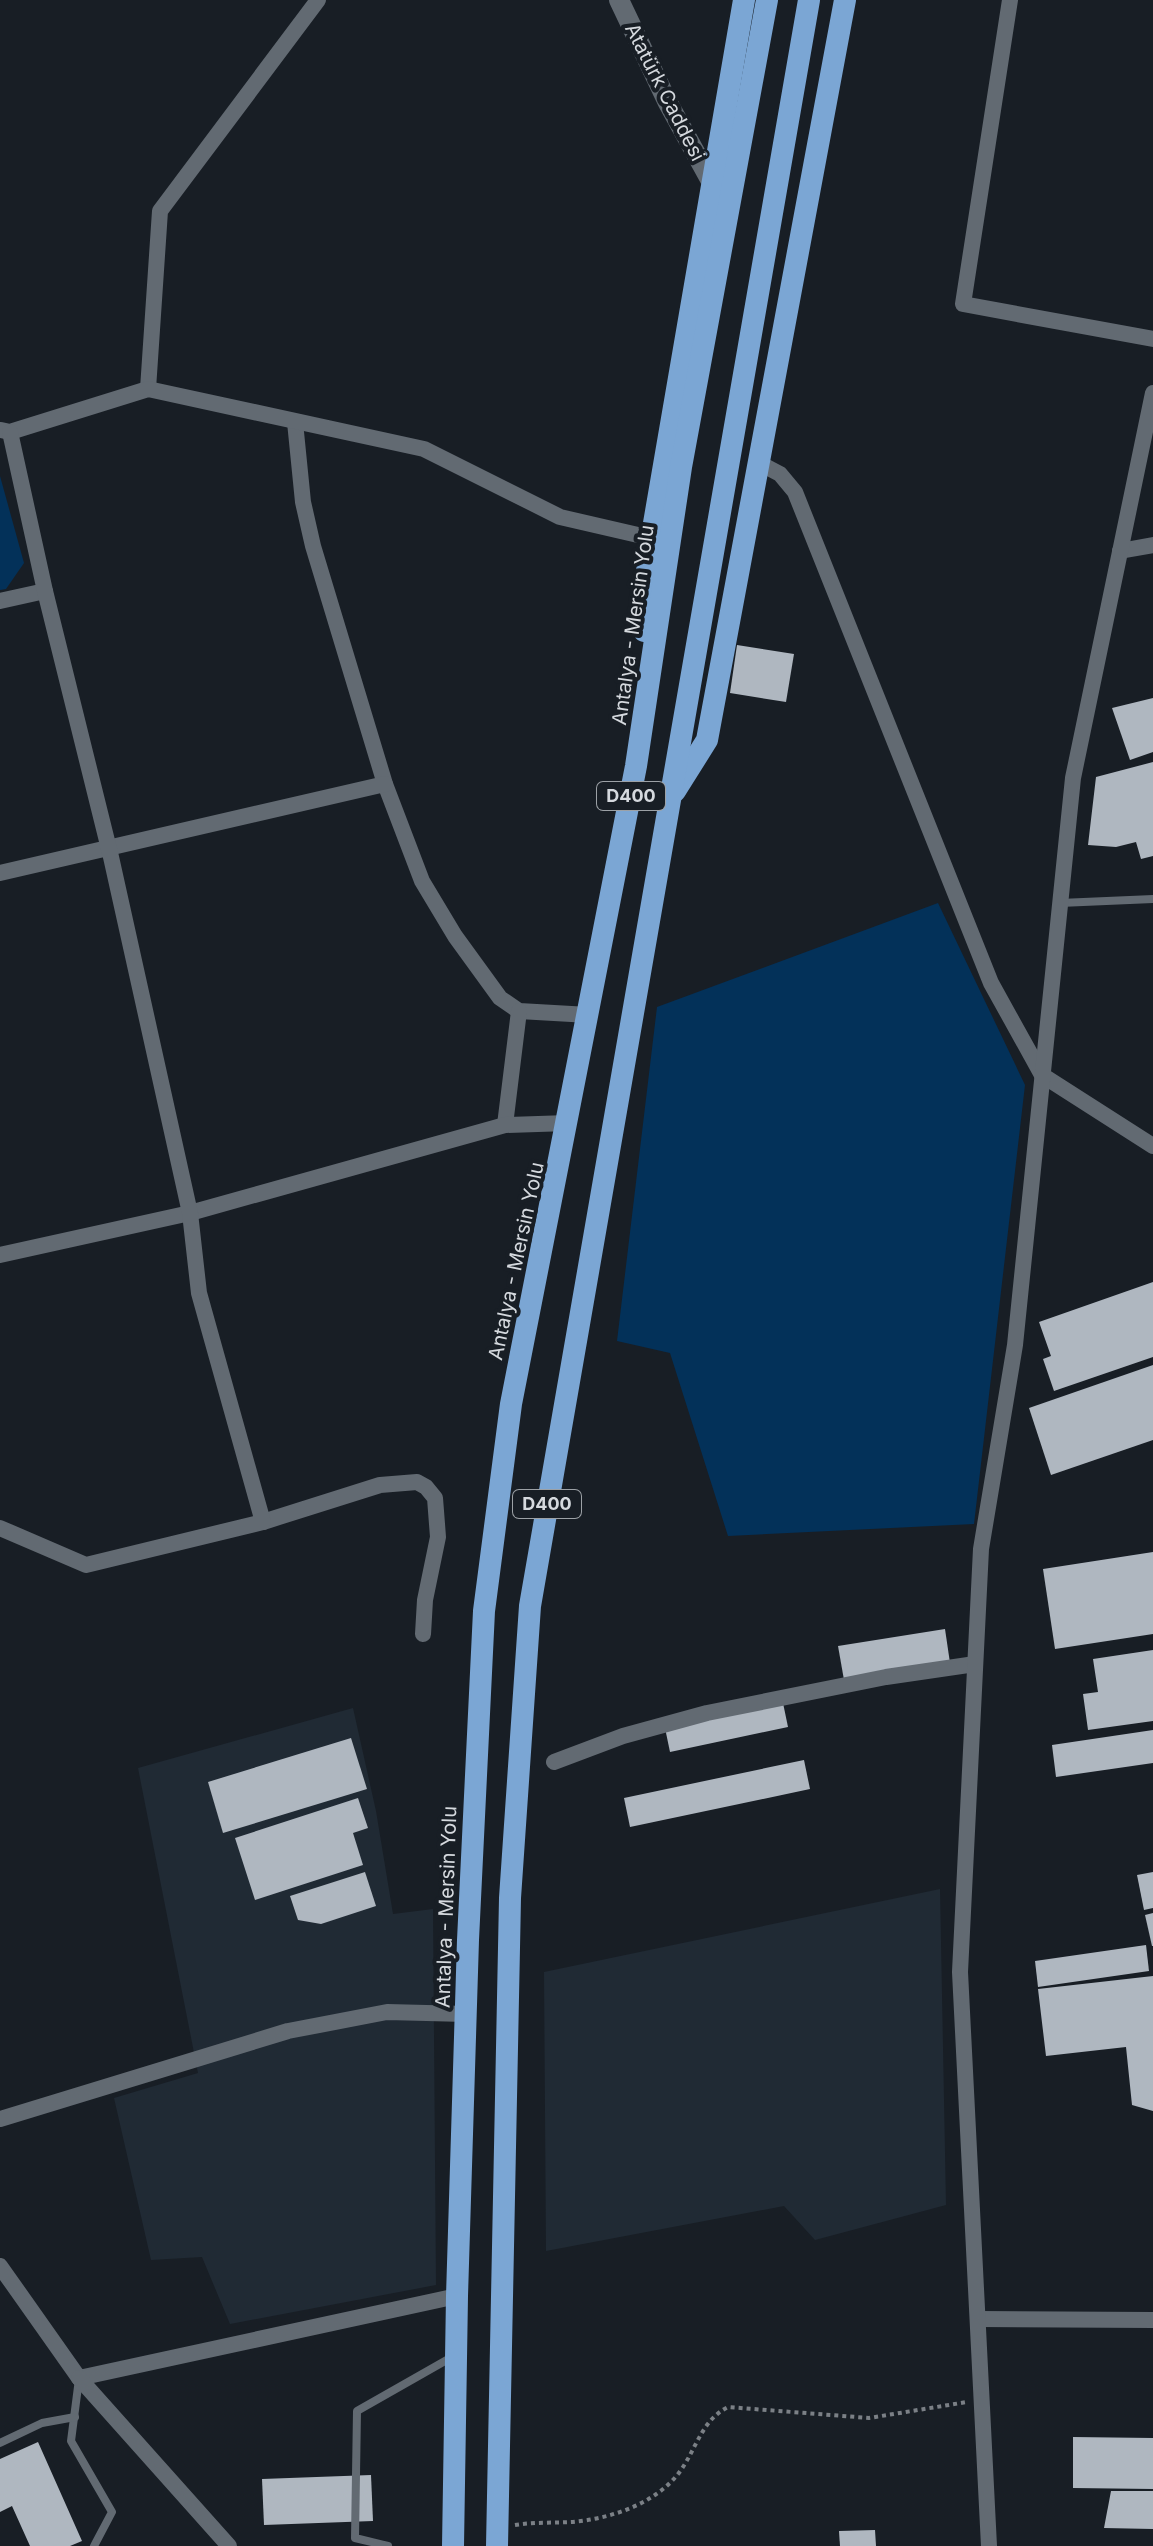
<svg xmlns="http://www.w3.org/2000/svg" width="1153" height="2546" viewBox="0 0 1153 2546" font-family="Inter,sans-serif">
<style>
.built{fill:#202a34}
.green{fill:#033159}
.building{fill:#afb7c0}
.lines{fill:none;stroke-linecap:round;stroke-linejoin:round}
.path{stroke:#7b8086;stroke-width:4;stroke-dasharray:4 4;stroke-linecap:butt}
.service{stroke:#626a72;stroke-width:8}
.minor{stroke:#626a72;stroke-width:16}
.tertiary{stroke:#626a72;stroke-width:20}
.trunk{stroke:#7ba6d4;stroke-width:22}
.labels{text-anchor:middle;stroke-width:8;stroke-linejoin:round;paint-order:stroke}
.shield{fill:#181e25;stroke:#9ca1a6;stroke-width:2}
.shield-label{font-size:18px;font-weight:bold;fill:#d5d9de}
.street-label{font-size:20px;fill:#d5d9de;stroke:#181e25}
</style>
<rect width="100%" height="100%" fill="#181e25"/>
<!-- built -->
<g class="built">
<polygon points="353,1708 376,1811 393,1914 433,1909 436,2285 230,2324 202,2257 151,2260 114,2098 198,2073 138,1768"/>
<polygon points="940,1889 946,2205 815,2240 784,2206 546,2251 544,1972"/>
</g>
<!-- green -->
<g class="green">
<polygon points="0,476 24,563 6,589 0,590"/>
<polygon points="938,903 1025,1085 974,1524 728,1536 670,1353 617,1341 657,1007"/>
</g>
<!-- building -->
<g class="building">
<polygon points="737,645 794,654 786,702 730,693"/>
<polygon points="1153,698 1153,752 1130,760 1112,708"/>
<polygon points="1153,762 1153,856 1141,859 1136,842 1116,847 1088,845 1096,777"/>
<polygon points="1153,1282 1153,1357 1054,1391 1043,1359 1051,1356 1039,1322"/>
<polygon points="1153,1365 1153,1440 1051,1475 1029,1408"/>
<polygon points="1153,1552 1153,1634 1055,1649 1043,1569"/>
<polygon points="945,1629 950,1663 844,1680 838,1646"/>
<polygon points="1153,1650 1153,1721 1088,1730 1083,1694 1098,1692 1093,1659"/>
<polygon points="783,1703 788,1727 670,1752 665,1728"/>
<polygon points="1153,1730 1153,1763 1056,1777 1052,1745"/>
<polygon points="351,1738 367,1789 223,1833 208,1782"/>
<polygon points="804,1760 810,1789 630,1827 624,1798"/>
<polygon points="358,1798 368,1828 353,1833 363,1865 255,1900 235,1838"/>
<polygon points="365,1872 376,1906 321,1924 298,1920 290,1896"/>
<polygon points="1153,1872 1153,1908 1144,1910 1137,1875"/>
<polygon points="1153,1913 1153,1946 1152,1946 1145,1915"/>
<polygon points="1146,1945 1149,1971 1038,1987 1035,1961"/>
<polygon points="1153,1976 1153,2111 1132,2105 1126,2047 1046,2056 1038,1989"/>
<polygon points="1073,2437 1153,2438 1153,2489 1073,2488"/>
<polygon points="38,2442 82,2541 70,2546 30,2546 12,2506 0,2512 0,2459"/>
<polygon points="371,2475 373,2521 264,2525 262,2479"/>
<polygon points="1111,2491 1153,2491 1153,2529 1104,2528"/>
<polygon points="875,2530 876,2546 840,2546 839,2531"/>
</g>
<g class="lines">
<!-- path -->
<path class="path" d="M515,2525C534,2522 553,2523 571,2522C611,2519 658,2503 681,2470C697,2447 702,2420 728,2407L869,2418L967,2402"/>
<!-- service -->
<g class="service">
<polyline points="1060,903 1153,899"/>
<polyline points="79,2379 71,2441 112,2512 94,2546"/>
<polyline points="0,2443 42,2423 75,2417"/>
<polyline points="388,2546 355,2538 357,2411 452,2357"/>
</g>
<!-- minor -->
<g class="minor">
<polyline points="1010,0 963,304 1153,339"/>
<polyline points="148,389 160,211 318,0"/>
<polyline points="295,422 303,502 313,546 385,784 422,881 455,936 500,998 519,1011 589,1015"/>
<polyline points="1,430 10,432 148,389 424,449 560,517 651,538"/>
<polyline points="759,463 780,474 795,492 991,983 1042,1075 1153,1146"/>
<polyline points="1120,551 1153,545"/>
<polyline points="0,601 45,591"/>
<polyline points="0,873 385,784"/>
<polyline points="505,1125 519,1011"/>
<polyline points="0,1255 190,1213 505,1125 568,1123"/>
<polyline points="263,1522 380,1485 417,1482 426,1487 435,1498 438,1537 425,1600 423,1634"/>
<polyline points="0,1528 86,1565 263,1522 199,1293 190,1213 111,857 45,591 10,432"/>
<polyline points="554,1762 623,1736 707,1713 886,1677 975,1664"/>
<polyline points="0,2119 288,2031 387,2012 466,2014"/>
<polyline points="0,2266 79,2378 457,2296"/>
<polyline points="978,2319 1153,2320"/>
<polyline points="79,2378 229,2546"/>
<polyline points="989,2546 960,1972 981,1549 1015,1345 1073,778 1153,393"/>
</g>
<!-- tertiary -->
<polyline class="tertiary" points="619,0 668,103 712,183"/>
<!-- trunk -->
<g class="trunk">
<polyline points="644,631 648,558 744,0"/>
<polyline points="675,791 707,740 845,0"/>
<polyline points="453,2546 457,2296 468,1940 484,1611 511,1404 636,766 681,467 767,0"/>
<polyline points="497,2546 510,1898 530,1606 809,0"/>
</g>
</g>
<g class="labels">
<!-- shield labels -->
<g class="shield">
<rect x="597" y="782" width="68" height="28" rx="6"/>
<rect x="513" y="1490" width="68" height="28" rx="6"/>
</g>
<g class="shield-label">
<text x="631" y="802">D400</text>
<text x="547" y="1510">D400</text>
</g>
<!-- street labels -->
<g class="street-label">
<text transform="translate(665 92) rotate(63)" y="7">Atatürk Caddesi</text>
<text transform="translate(633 625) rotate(-82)" y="7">Antalya - Mersin Yolu</text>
<text transform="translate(516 1261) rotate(-78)" y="7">Antalya - Mersin Yolu</text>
<text transform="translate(446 1907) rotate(-88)" y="7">Antalya - Mersin Yolu</text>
</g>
</g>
</svg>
